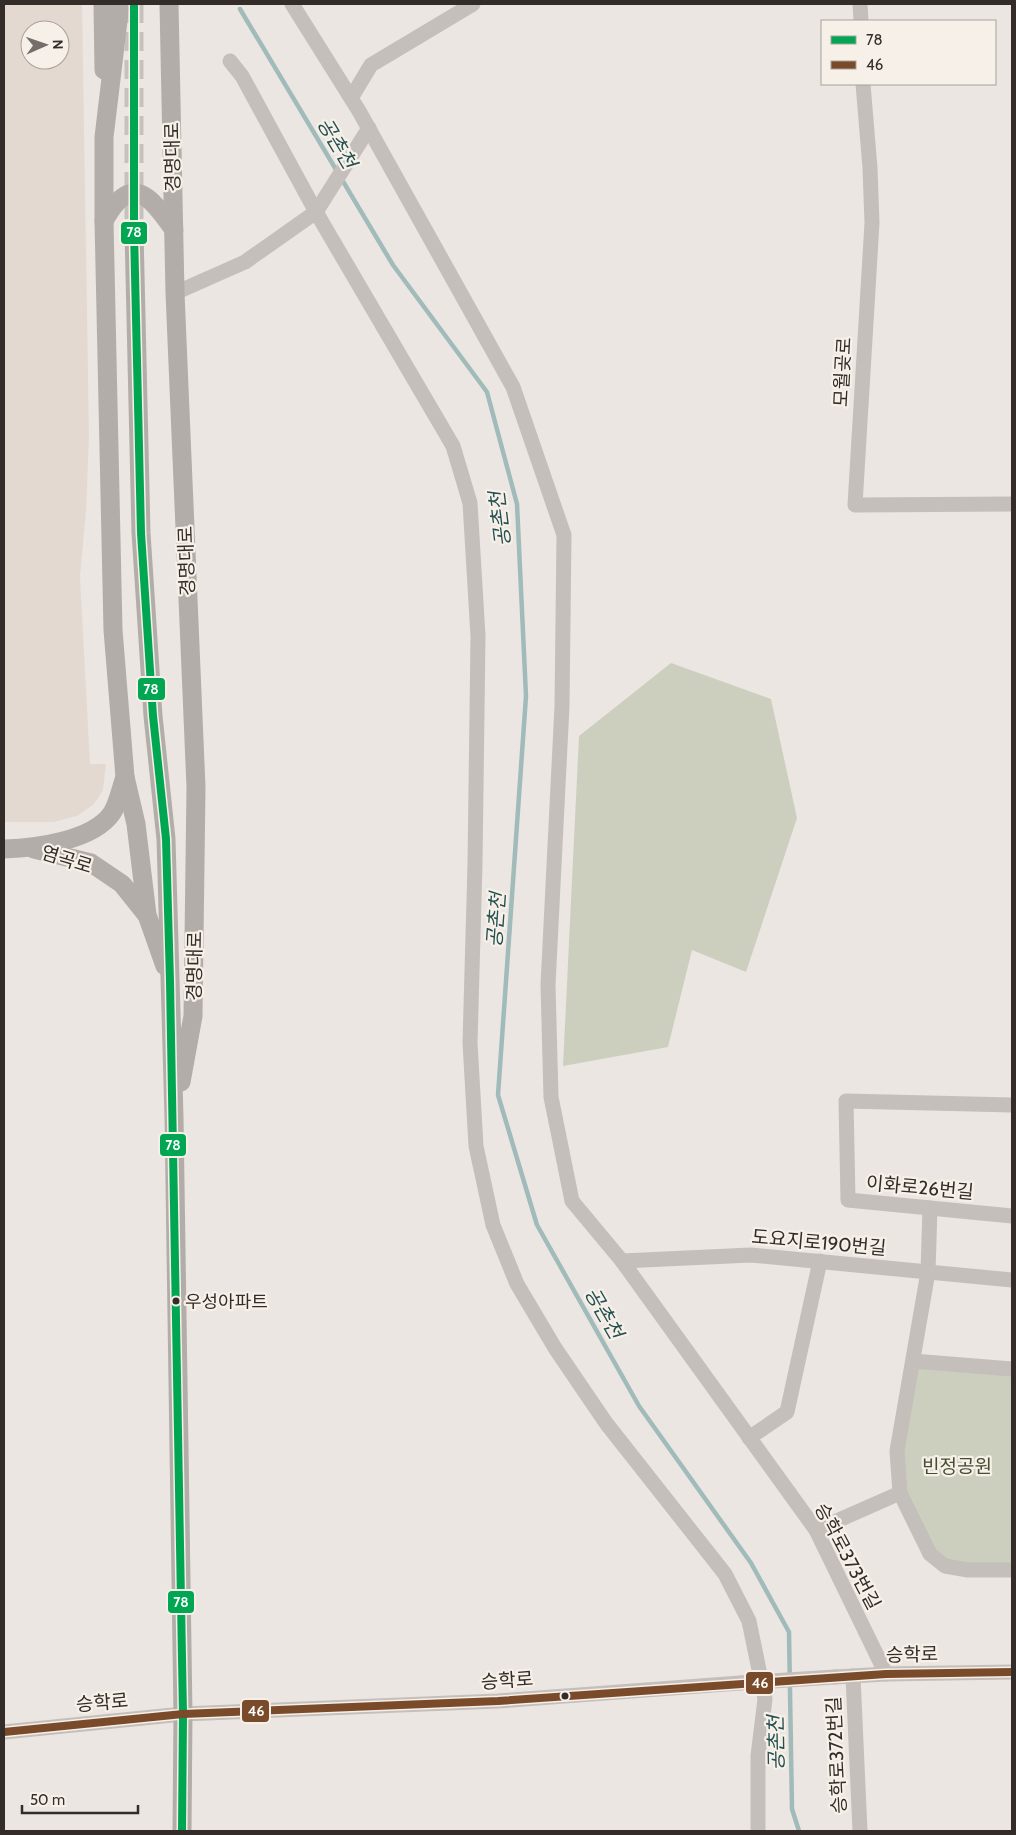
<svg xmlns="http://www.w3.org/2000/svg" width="1016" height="1835" viewBox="0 0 1016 1835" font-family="Cabin,'Noto Sans KR',sans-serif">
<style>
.green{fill:#cdcfbe}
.plaza{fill:#e4d9d0;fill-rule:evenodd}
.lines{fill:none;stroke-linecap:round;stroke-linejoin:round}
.stream{stroke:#a0bbb9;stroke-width:4.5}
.major-tunnel{stroke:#c6c1bd;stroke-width:19;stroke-dasharray:19 9;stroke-linecap:butt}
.minor{stroke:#c4bfbb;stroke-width:15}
.major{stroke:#b3ada9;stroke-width:19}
.minor-bridge{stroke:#c4bfbb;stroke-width:15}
.bus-1-casing{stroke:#f7f0e9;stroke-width:11}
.bus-2-casing{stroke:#f7f0e9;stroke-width:11}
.bus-1{stroke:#00a651;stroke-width:8}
.bus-2{stroke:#7a4b2a;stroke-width:8}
.bus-dot{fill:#342c29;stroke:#f7f0e9;stroke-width:2}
.labels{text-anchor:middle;stroke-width:4.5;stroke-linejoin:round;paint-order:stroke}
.bus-label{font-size:18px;fill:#342c29;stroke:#f7f0e9;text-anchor:start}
.street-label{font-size:19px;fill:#342c29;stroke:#f7f0e9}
.park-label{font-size:19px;fill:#454f30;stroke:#f7f0e9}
.water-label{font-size:20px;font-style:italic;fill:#245051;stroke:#f7f0e9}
.line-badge{stroke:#f7f0e9;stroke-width:2}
.badge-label{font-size:14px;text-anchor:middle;font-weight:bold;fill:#fff}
</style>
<rect width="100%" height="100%" fill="#ebe6e2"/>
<!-- green -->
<g class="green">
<polygon points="671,663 771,699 797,818 746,972 692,950 668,1047 563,1066 579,736"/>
<polygon points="915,1363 1012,1371 1012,1567 947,1564 932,1552 902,1491 899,1451"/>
</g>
<!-- plaza -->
<path class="plaza" d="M4,4H82L89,437L86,511L80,576L90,764H106L103,790L94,804L77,816L54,822H4ZM30,30H60V60H30Z"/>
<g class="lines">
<!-- stream -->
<polyline class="stream" points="240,9 393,265 487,392 517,504 526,696 498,1095 537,1225 639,1406 751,1563 789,1632 792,1809 799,1831"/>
<!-- major-tunnel -->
<polyline class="major-tunnel" points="134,4 134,231"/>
<!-- minor -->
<g class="minor">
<polyline points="292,4 359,111 513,387 564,535 562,706 548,985 551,1097 572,1201 622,1261 816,1530 886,1674"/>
<polyline points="860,4 861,21"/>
<polyline points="230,61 242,76 316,212 453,446 470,503 478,636 475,864 470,1043 476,1146 493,1225 517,1284 555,1348 606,1423 725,1574 749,1621 765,1699 758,1756 758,1831"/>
<polyline points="863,84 870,168 872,223 855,505 1012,504"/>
<polyline points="351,98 371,65 473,4"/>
<polyline points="175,293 245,262 316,212 369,128"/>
<polyline points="1012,1105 846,1101 848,1200 1012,1216"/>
<polyline points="930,1208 928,1272 897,1451 900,1493 930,1554 945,1566 968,1570 1012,1570"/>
<polyline points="622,1261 751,1255 1012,1280"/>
<polyline points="913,1361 1012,1369"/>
<polyline points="749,1438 787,1412 820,1261"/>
<polyline points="816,1530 900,1493"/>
<polyline points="853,1676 860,1831"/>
<polyline points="835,1677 886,1674 1012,1672"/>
<polyline points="4,1732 183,1714 498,1701 740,1683"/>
</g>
<!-- major -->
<g class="major">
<polyline points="103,4 104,70"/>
<polyline points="120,4 104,137 104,221 113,630 125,777 136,824 147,915 165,966"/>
<polyline points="169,4 175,293 196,787 193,1016 181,1082"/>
<path d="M104,221C131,172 150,195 174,230"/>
<polyline points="134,231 141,533 153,716 166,839 174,1117 183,1714 182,1831"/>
<path d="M4,849C35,848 93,841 112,813C118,804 121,788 125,777"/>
<polyline points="34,849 91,863 122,884 146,914"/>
</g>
<!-- minor-bridge -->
<polyline class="minor-bridge" points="740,1683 835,1677"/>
<!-- bus-1 casing -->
<g class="bus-1-casing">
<polyline id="bus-1" points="134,4 134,231 141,533 153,716 166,839 170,981 183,1714 182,1831"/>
</g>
<!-- bus-2 casing -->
<g class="bus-2-casing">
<polyline id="bus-2" points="4,1732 183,1714 498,1701 886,1674 1012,1672"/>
</g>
<!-- bus-1 -->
<use href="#bus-1" class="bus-1"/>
<!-- bus-2 -->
<use href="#bus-2" class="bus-2"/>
</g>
<!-- markers -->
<g class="bus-dot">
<circle cx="176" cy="1301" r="4.5"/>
<circle cx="565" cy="1696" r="4.5"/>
</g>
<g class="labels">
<!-- bus labels -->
<g class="bus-label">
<text x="185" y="1308">우성아파트</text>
</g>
<!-- street labels -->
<g class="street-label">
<text transform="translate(172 157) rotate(-91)" y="7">경명대로</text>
<text transform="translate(842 372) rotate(-87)" y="7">모월곶로</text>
<text transform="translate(186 561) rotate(-92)" y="7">경명대로</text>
<text transform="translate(67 859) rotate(17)" y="7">염곡로</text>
<text transform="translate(194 966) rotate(-89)" y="7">경명대로</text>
<text transform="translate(920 1187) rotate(5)" y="7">이화로26번길</text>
<text transform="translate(819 1242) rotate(5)" y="7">도요지로190번길</text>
<text transform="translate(848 1556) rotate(62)" y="7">승학로373번길</text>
<text transform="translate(912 1654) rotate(-1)" y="7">승학로</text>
<text transform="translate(507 1680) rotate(-4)" y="7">승학로</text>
<text transform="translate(102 1702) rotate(-5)" y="7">승학로</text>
<text transform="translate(836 1755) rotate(-93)" y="7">승학로372번길</text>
</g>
<!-- park labels -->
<g class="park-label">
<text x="957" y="1473">빈정공원</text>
</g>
<!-- water labels -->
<g class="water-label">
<text transform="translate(337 143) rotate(59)" y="7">공촌천</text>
<text transform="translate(500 519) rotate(-97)" y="7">공촌천</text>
<text transform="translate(496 920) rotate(-86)" y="7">공촌천</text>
<text transform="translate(604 1313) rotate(60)" y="7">공촌천</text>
<text transform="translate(776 1743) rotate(-91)" y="7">공촌천</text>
</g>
</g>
<g class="line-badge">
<rect x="120" y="221" width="28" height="24" rx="5" fill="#00a651"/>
<rect x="137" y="677" width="29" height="24" rx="5" fill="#00a651"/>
<rect x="159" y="1133" width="28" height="24" rx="5" fill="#00a651"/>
<rect x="167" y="1590" width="28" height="24" rx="5" fill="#00a651"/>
<rect x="745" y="1671" width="29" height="24" rx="5" fill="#7a4b2a"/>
<rect x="241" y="1699" width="29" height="24" rx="5" fill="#7a4b2a"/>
</g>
<g class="badge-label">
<text x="134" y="237">78</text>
<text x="151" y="694">78</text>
<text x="173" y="1150">78</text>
<text x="181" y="1607">78</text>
<text x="760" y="1688">46</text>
<text x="256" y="1716">46</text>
</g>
<!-- border -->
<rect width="1016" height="1835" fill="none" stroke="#342c29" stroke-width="10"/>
<!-- legend -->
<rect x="821" y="20" width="175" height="65" fill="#f7f0e9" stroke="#a9a29c"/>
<rect x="831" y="36" width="25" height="8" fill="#00a651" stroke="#a9a29c"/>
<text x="866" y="45" font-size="15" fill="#342c29">78</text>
<rect x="831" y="61" width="25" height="8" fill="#7a4b2a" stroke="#a9a29c"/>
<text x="866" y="70" font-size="15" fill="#342c29">46</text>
<!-- north arrow -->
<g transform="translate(45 45) rotate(88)"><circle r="24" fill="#f7f0e9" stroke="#a9a29c"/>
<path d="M0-4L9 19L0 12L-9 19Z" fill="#746d6a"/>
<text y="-8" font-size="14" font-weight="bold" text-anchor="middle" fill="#342c29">N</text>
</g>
<!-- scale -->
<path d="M22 1805v8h116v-8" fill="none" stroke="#342c29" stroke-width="2.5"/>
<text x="30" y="1805" font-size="15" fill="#342c29" stroke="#f7f0e9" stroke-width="4" paint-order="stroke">50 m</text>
</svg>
